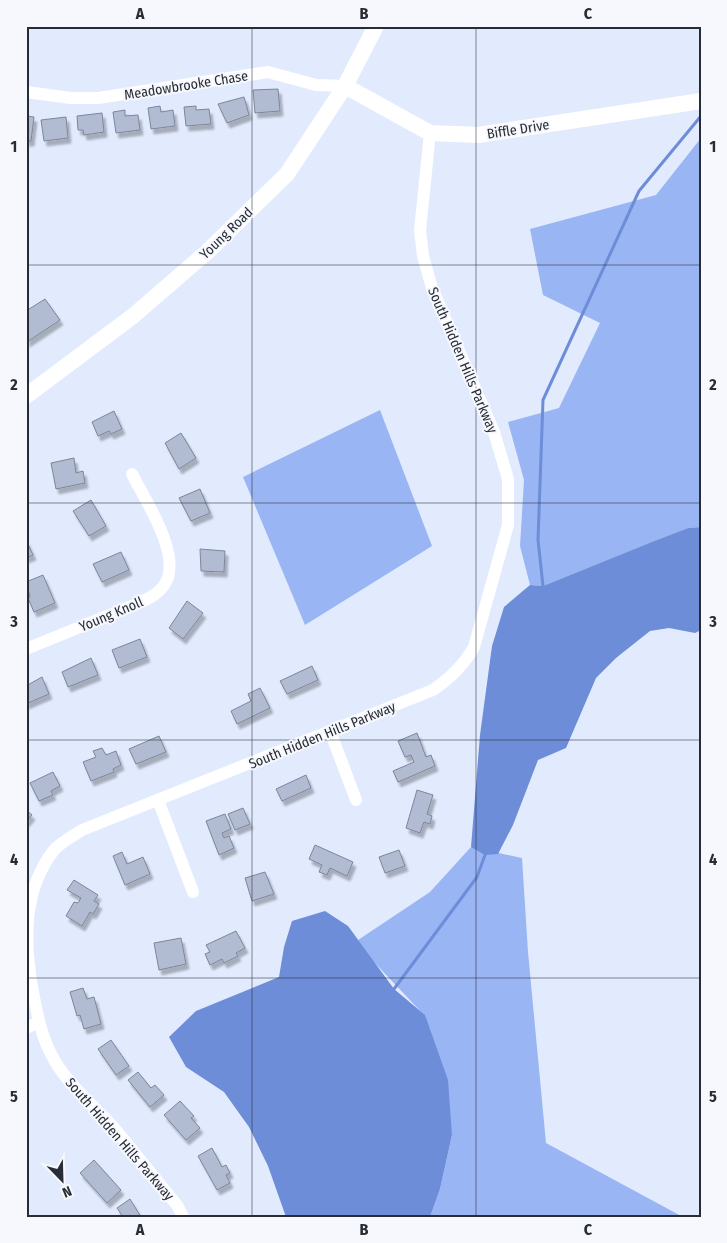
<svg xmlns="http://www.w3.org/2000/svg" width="727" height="1243" viewBox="0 0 727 1243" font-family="'Fira Sans Condensed',sans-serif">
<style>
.forest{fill:#99b5f3}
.water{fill:#6d8dd8}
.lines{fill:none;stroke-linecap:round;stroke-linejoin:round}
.stream{stroke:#6d8dd8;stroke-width:3}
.building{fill:#b1bcd3;stroke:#7c859b;filter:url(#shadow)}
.minor{stroke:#fff;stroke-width:12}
.tertiary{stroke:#fff;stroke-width:16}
.grid{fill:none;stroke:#282c35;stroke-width:1;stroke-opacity:0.55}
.labels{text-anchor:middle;stroke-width:4;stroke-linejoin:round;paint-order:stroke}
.street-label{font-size:14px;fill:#282c35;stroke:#f6f8fd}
.neatline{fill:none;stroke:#282c35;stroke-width:2}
.grid-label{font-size:16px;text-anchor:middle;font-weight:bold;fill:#282c35}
</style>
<defs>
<filter id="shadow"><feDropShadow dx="3" dy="5" stdDeviation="1" flood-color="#0004"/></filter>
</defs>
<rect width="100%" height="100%" fill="#e2ebfe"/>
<!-- forest -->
<g class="forest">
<polygon points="701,138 701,527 688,528 543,586 530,585 520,546 524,480 508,422 559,408 600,323 543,295 530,229 656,195"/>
<polygon points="380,410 432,546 305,625 243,477"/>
<polygon points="471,847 522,858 528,952 546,1143 683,1217 430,1217 440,1189 452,1135 425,1016 373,961 358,940 430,892"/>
</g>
<!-- water -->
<g class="water">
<polygon points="701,527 701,630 695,633 669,628 650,631 616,658 596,678 566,748 538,760 513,825 498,854 485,855 471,847 480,735 492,646 504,607 530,585 543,586 652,542 688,528"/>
<polygon points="325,911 348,926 394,989 425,1015 448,1080 452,1135 440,1189 430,1217 286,1217 268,1166 249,1127 224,1092 186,1067 169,1037 196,1011 279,977 284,947 292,921"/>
</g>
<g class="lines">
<!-- stream -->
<g class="stream">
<polyline points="543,586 538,540 543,400 639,191 701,116"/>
<polyline points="394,989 477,877 485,855"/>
</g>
</g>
<!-- building -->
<g class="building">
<polygon points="278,89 280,111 255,113 253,90"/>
<polygon points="244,97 249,115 227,123 218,104"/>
<polygon points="160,106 161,112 173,110 175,126 151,129 148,108"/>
<polygon points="196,106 196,110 209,109 211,124 186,126 184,107"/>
<polygon points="125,110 125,116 138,115 140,130 116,133 113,112"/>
<polygon points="102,113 104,132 84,135 83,130 78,130 77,116"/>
<polygon points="26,116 34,117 31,141 26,141"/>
<polygon points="66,117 68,138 44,141 41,120"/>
<polygon points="45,299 60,320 27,342 26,311"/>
<polygon points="114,411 122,429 111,434 109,431 98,436 92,422"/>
<polygon points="181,433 196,458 179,469 165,443"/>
<polygon points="74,458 76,473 83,471 85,483 56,489 51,463"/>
<polygon points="200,489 210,513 191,521 179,498"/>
<polygon points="91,500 106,526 89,536 73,511"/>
<polygon points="26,540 33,555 26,558"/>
<polygon points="200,549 225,551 224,572 201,571"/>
<polygon points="121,552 129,570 102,582 93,564"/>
<polygon points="43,575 55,603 34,612 28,598 30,597 26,582"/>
<polygon points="187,601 203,613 183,639 169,628"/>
<polygon points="140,639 147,657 119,668 112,650"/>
<polygon points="91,658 98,675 68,687 62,672"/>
<polygon points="312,666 318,680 287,694 280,681"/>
<polygon points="42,677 49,694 26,704 26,686"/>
<polygon points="260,688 270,708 237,724 231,711 251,701 248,694"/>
<polygon points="417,733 426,757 431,755 435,766 398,782 393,771 414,762 411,755 405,757 398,741"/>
<polygon points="159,736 166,752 136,764 129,749"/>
<polygon points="102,748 106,755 116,751 121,765 113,769 114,772 91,781 83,762 96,757 93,751"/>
<polygon points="53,772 60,786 51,791 53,795 39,801 30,783"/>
<polygon points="306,775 311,788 282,801 276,789"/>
<polygon points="417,790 433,795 427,814 432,816 430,824 424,822 420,833 406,828"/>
<polygon points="243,808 250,824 235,830 228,814"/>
<polygon points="26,810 32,815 26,822"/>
<polygon points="225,814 231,829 222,833 224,838 229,836 234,848 219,855 206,821"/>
<polygon points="315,845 353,862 347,876 330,868 327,875 319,872 322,865 309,859"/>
<polygon points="399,850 405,866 385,873 379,857"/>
<polygon points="122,852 127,864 143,857 150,874 125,885 113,856"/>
<polygon points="265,872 274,894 252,901 245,878"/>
<polygon points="74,880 98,895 94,901 99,904 93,914 90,912 82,926 66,916 74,902 78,903 81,898 67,890"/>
<polygon points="236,931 245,948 236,953 238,956 224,963 222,959 210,965 205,954 210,952 206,945"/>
<polygon points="181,938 186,964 159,970 154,943"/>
<polygon points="83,988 87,999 94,997 101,1024 84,1029 80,1015 77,1016 70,992"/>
<polygon points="111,1040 129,1066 116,1075 98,1049"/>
<polygon points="138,1072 151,1088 155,1085 164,1095 150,1107 128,1080"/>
<polygon points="180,1101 194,1116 191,1118 200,1128 186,1140 164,1115"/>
<polygon points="212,1148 222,1167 226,1165 230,1173 226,1175 230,1183 217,1190 198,1156"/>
<polygon points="94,1160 121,1190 107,1203 80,1173"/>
<polygon points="130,1199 141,1217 123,1217 117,1208"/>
</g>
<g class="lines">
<!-- minor -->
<g class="minor">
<polyline points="26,92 71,98 98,98 268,72 316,85 345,86"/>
<path d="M26,649L139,603C150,598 160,593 166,582C181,553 145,500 132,474"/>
<polyline points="330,731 356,800"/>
<polyline points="158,800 193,892"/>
<polyline points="26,1028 39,1022"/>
<path d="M183,1217L177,1205C156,1180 136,1154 115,1129C93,1104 66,1084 51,1054C41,1035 37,1013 33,992C24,944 22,891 54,850C61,842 73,836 82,830L433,690C449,679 464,665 474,647L508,525V479L494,432L432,288L423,256L420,230L430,133"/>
</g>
<!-- tertiary -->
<g class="tertiary">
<polyline points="345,86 430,133 478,135 701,101"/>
<polyline points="26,396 133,316 207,252 287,174 345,86 376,26"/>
</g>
</g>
<!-- grid -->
<path class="grid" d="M252,26V1217M476,26V1217M26,265H701M26,503H701M26,740H701M26,978H701"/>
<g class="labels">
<!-- street labels -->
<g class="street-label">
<text transform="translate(186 85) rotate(-9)" y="5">Meadowbrooke Chase</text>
<text transform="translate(518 129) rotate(-9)" y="5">Biffle Drive</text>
<text transform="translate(226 233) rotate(-44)" y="5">Young Road</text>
<text transform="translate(463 360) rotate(67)" y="5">South Hidden Hills Parkway</text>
<text transform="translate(111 614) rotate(-23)" y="5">Young Knoll</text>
<text transform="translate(322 735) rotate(-22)" y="5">South Hidden Hills Parkway</text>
<text transform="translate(120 1139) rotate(49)" y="5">South Hidden Hills Parkway</text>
</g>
</g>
<!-- border -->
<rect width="727" height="1243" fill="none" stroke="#f6f8fd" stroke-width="55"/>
<!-- north arrow -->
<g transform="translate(62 1180) rotate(157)" stroke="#f6f8fd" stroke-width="4" paint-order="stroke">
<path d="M0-4L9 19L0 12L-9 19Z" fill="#282c35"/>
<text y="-8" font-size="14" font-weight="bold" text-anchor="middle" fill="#282c35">N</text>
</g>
<rect x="28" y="28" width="672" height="1188" class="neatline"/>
<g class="grid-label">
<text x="140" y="19">A</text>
<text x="364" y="19">B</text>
<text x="588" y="19">C</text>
<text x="14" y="152">1</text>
<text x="713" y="152">1</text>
<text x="14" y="390">2</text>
<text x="713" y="390">2</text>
<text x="14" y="627">3</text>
<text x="713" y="627">3</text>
<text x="14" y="865">4</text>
<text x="713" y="865">4</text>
<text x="14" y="1102">5</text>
<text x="713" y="1102">5</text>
<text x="140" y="1235">A</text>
<text x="364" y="1235">B</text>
<text x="588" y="1235">C</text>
</g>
</svg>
